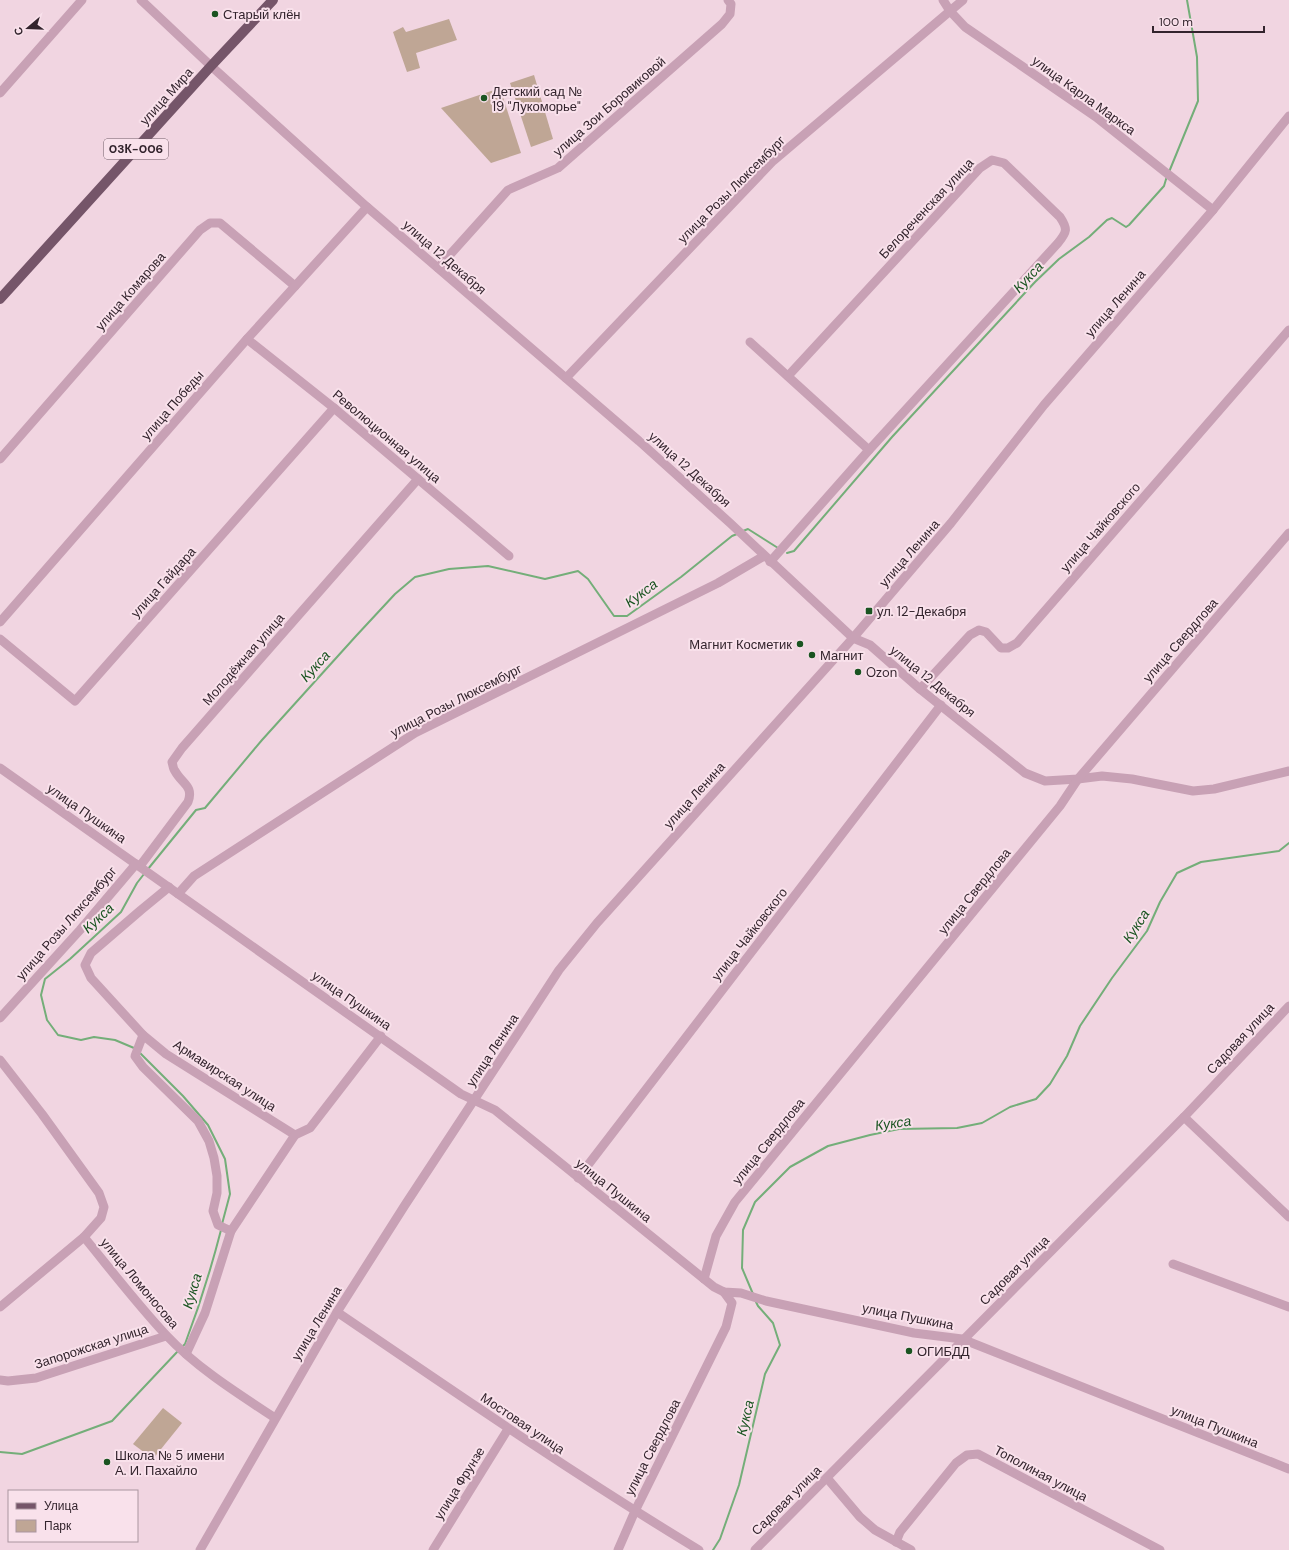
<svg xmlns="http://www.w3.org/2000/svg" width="1289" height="1550" viewBox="0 0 1289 1550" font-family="'DM Sans',sans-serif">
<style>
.green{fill:#bfa695}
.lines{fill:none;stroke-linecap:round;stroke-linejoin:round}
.stream{stroke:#74ae79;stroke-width:2}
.minor{stroke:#c8a1b5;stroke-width:9}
.major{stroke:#755569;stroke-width:10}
.poi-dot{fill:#1a5421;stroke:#f9e1eb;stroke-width:1.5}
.labels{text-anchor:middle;stroke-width:4;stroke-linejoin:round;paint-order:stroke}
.shield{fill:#f9e1eb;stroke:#6e5d66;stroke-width:1}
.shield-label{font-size:12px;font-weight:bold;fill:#33242d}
.poi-label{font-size:13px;fill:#33242d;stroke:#f9e1eb;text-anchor:start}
.street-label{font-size:13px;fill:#33242d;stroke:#f9e1eb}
.water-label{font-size:14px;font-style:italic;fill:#1a5421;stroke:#f9e1eb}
</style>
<rect width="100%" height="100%" fill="#f1d5e1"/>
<!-- green -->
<g class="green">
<polygon points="449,19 457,40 416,53 420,68 407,72 393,32 403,27 406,32"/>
<polygon points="534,75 553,139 531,147 510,83"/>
<polygon points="500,88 521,153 491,163 441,108"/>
<polygon points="163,1408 182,1423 153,1459 133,1444"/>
</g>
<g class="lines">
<!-- stream -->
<g class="stream">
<polyline points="1169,172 1198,101 1197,57 1187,0"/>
<polyline points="743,531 748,529 778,548"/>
<polyline points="787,553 794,551 892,437 1035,282 1059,259 1089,237 1107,220 1112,218 1126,227 1129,225 1164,186 1167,176"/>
<polyline points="148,869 196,810 205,808 262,740 356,636 395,594 415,577 449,569 488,566 545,579 578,571 588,579 614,616 627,616 681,577 732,536 737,534"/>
<polyline points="134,1048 115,1040 94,1037 81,1040 58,1035 47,1020 41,995 45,979 70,959 121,912 137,883 144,874"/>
<polyline points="140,1053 183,1096 208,1125 225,1159 230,1194 222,1224"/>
<polyline points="753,1294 742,1268 743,1230 755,1202 790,1167 828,1146 870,1135 899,1129 957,1128 982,1123 1010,1107 1036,1099 1050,1084 1067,1056 1080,1026 1112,978 1147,931 1160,902 1177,873 1201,862 1279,851 1289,843"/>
<path d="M182,1347L185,1344C199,1307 211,1269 221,1230"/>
<polyline points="0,1452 22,1454 112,1421 178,1351"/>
<polyline points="713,1550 720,1539 739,1485 765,1374 780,1345 773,1323 758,1306 756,1302"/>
</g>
<!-- minor -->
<g class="minor">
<polyline points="141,0 211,66 367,207 639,441 730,523 853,638 870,645 920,689 1025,773 1045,781 1078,779 1102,776 1132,779 1193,791 1214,789 1289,771"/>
<polyline points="943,0 950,11 965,27 1096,117 1213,210"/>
<polyline points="0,93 82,0"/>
<polyline points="438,268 508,190 558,168 722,24 730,14 731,4 728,0"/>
<polyline points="247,339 334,408 509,556"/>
<polyline points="750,342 869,450"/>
<polyline points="566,378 773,161 963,0"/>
<polyline points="0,459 200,230 210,223 220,223 295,286"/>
<path d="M770,562L869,450L1058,243C1067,232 1068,229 1060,217L1004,163L992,160L980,168L788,376"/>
<polyline points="0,622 247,339 367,207"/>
<polyline points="0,639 75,701 334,408"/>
<polyline points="920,689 970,635 979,630 986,632 1001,648 1008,648 1017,643 1289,330"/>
<polyline points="0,768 461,1094 495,1110 714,1287 724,1292 741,1293 766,1301 914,1333 962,1339 1289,1469"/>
<path d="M140,866L188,802C194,786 182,784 175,771C173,769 173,765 172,762L182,748L418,479"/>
<polyline points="169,887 141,910 91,953 85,965 91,978 143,1035 166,1054 295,1135"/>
<polyline points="178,894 194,876 415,733 718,583 764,556"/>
<polyline points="0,1018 80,930 136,864"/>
<polyline points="143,1035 135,1056 143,1067 198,1121 209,1141 214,1158 217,1176 217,1193 213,1211 218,1225 231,1231"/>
<polyline points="0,1060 42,1114 99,1193 104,1207 101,1218 84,1237 0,1307"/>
<polyline points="1184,1117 1289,1217"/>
<polyline points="578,1178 941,705"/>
<path d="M84,1237C111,1270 137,1304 166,1335C197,1368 237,1393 275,1418"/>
<polyline points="1173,1264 1289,1307"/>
<polyline points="704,1279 716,1236 735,1202 1060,806 1078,779 1289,533"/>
<path d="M337,1312C456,1393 575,1475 699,1550"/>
<polyline points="186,1354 205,1313 231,1231 295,1135 310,1128 381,1036"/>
<polyline points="0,1380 8,1381 36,1378 166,1336"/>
<polyline points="827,1478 860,1517 875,1530 911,1550"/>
<polyline points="896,1542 900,1532 956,1463 967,1455 978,1454 1160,1550"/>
<polyline points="200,1550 337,1312 405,1205 520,1030 559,970 597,923 853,638 951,523 1044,405 1213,210 1289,116"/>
<polyline points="433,1550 508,1429"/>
<polyline points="618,1550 635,1511 726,1327 732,1303 724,1292"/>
<polyline points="755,1550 1184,1117 1289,1006"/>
</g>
<!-- major -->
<polyline class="major" points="0,299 211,66 273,0"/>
</g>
<!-- markers -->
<g class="poi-dot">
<circle cx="215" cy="14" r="4"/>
<circle cx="484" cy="98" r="4"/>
<rect x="865" y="607" width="8" height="8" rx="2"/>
<circle cx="800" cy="644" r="4"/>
<circle cx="812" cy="655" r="4"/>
<circle cx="858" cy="672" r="4"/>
<circle cx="909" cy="1351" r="4"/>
<circle cx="107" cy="1462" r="4"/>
</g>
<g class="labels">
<!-- shield labels -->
<rect class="shield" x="104" y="139" width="64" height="20" rx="3"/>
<g class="shield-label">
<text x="136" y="153">03К-006</text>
</g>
<!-- poi labels -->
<g class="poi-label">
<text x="223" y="19">Старый клён</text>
<text x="492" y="96">Детский сад №<tspan x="492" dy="15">19 "Лукоморье"</tspan></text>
<text x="877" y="616">ул. 12-Декабря</text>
<text x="792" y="649" text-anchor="end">Магнит Косметик</text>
<text x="820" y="660">Магнит</text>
<text x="866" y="677">Ozon</text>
<text x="917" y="1356">ОГИБДД</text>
<text x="115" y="1460">Школа № 5 имени<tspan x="115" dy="15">А. И. Пахайло</tspan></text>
</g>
<!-- street labels -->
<g class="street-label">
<text transform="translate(1084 95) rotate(36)" y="5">улица Карла Маркса</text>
<text transform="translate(166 96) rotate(-48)" y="5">улица Мира</text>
<text transform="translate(609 106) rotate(-41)" y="5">улица Зои Боровиковой</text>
<text transform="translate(731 189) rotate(-45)" y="5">улица Розы Люксембург</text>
<text transform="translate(926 208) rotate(-47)" y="5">Белореченская улица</text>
<text transform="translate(445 257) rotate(41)" y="5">улица 12 Декабря</text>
<text transform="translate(130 291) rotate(-49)" y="5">улица Комарова</text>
<text transform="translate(1115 303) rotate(-49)" y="5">улица Ленина</text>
<text transform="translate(172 405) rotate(-49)" y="5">улица Победы</text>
<text transform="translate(387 436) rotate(40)" y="5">Революционная улица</text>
<text transform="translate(690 469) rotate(42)" y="5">улица 12 Декабря</text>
<text transform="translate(1100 527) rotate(-49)" y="5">улица Чайковского</text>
<text transform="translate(909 553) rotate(-49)" y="5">улица Ленина</text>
<text transform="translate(163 582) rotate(-48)" y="5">улица Гайдара</text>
<text transform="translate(1180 640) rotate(-49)" y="5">улица Свердлова</text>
<text transform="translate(243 659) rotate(-49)" y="5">Молодёжная улица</text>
<text transform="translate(933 681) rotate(39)" y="5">улица 12 Декабря</text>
<text transform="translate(456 700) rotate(-27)" y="5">улица Розы Люксембург</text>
<text transform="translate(694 795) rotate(-48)" y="5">улица Ленина</text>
<text transform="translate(87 813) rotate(35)" y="5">улица Пушкина</text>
<text transform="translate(974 891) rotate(-51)" y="5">улица Свердлова</text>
<text transform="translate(66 923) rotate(-49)" y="5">улица Розы Люксембург</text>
<text transform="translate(749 934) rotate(-52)" y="5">улица Чайковского</text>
<text transform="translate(352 1000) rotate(35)" y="5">улица Пушкина</text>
<text transform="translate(1240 1038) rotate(-47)" y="5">Садовая улица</text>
<text transform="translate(492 1050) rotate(-57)" y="5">улица Ленина</text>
<text transform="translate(225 1075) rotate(33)" y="5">Армавирская улица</text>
<text transform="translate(768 1141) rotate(-51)" y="5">улица Свердлова</text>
<text transform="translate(614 1190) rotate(39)" y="5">улица Пушкина</text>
<text transform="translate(1014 1270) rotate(-45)" y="5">Садовая улица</text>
<text transform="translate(140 1283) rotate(50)" y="5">улица Ломоносова</text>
<text transform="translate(908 1316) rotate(11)" y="5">улица Пушкина</text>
<text transform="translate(316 1323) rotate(-59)" y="5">улица Ленина</text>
<text transform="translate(91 1346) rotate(-18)" y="5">Запорожская улица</text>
<text transform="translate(523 1423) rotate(34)" y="5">Мостовая улица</text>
<text transform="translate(1215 1426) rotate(22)" y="5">улица Пушкина</text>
<text transform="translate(652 1447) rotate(-63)" y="5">улица Свердлова</text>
<text transform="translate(1041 1473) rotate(28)" y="5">Тополиная улица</text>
<text transform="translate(459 1483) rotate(-58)" y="5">улица Фрунзе</text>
<text transform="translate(786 1500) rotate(-45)" y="5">Садовая улица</text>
</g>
<!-- water labels -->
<g class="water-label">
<text transform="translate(1028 277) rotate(-47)" y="5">Кукса</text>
<text transform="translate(641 593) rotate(-37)" y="5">Кукса</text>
<text transform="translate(315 666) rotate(-48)" y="5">Кукса</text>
<text transform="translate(98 918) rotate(-43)" y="5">Кукса</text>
<text transform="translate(1136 926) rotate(-57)" y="5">Кукса</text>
<text transform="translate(893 1123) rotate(-8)" y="5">Кукса</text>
<text transform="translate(192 1291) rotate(-74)" y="5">Кукса</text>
<text transform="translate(745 1418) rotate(-77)" y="5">Кукса</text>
</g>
</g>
<!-- legend -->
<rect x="8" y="1490" width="130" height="52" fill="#f9e1eb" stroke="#aa959f"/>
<rect x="16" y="1503" width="20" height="6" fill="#755569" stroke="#aa959f"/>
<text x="44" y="1510" font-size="12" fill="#33242d">Улица</text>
<rect x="16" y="1520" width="20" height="12" fill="#bfa695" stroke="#aa959f"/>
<text x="44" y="1530" font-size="12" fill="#33242d">Парк</text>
<!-- north arrow -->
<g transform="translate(28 28) rotate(251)" stroke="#f9e1eb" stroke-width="3" paint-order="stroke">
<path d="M0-3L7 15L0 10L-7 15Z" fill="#33242d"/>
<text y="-6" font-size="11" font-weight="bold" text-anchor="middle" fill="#33242d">С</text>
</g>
<!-- scale -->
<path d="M1153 26v6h111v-6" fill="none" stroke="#33242d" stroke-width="2"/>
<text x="1159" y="26" font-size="12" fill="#33242d" stroke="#f9e1eb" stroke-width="3" paint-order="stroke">100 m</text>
</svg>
